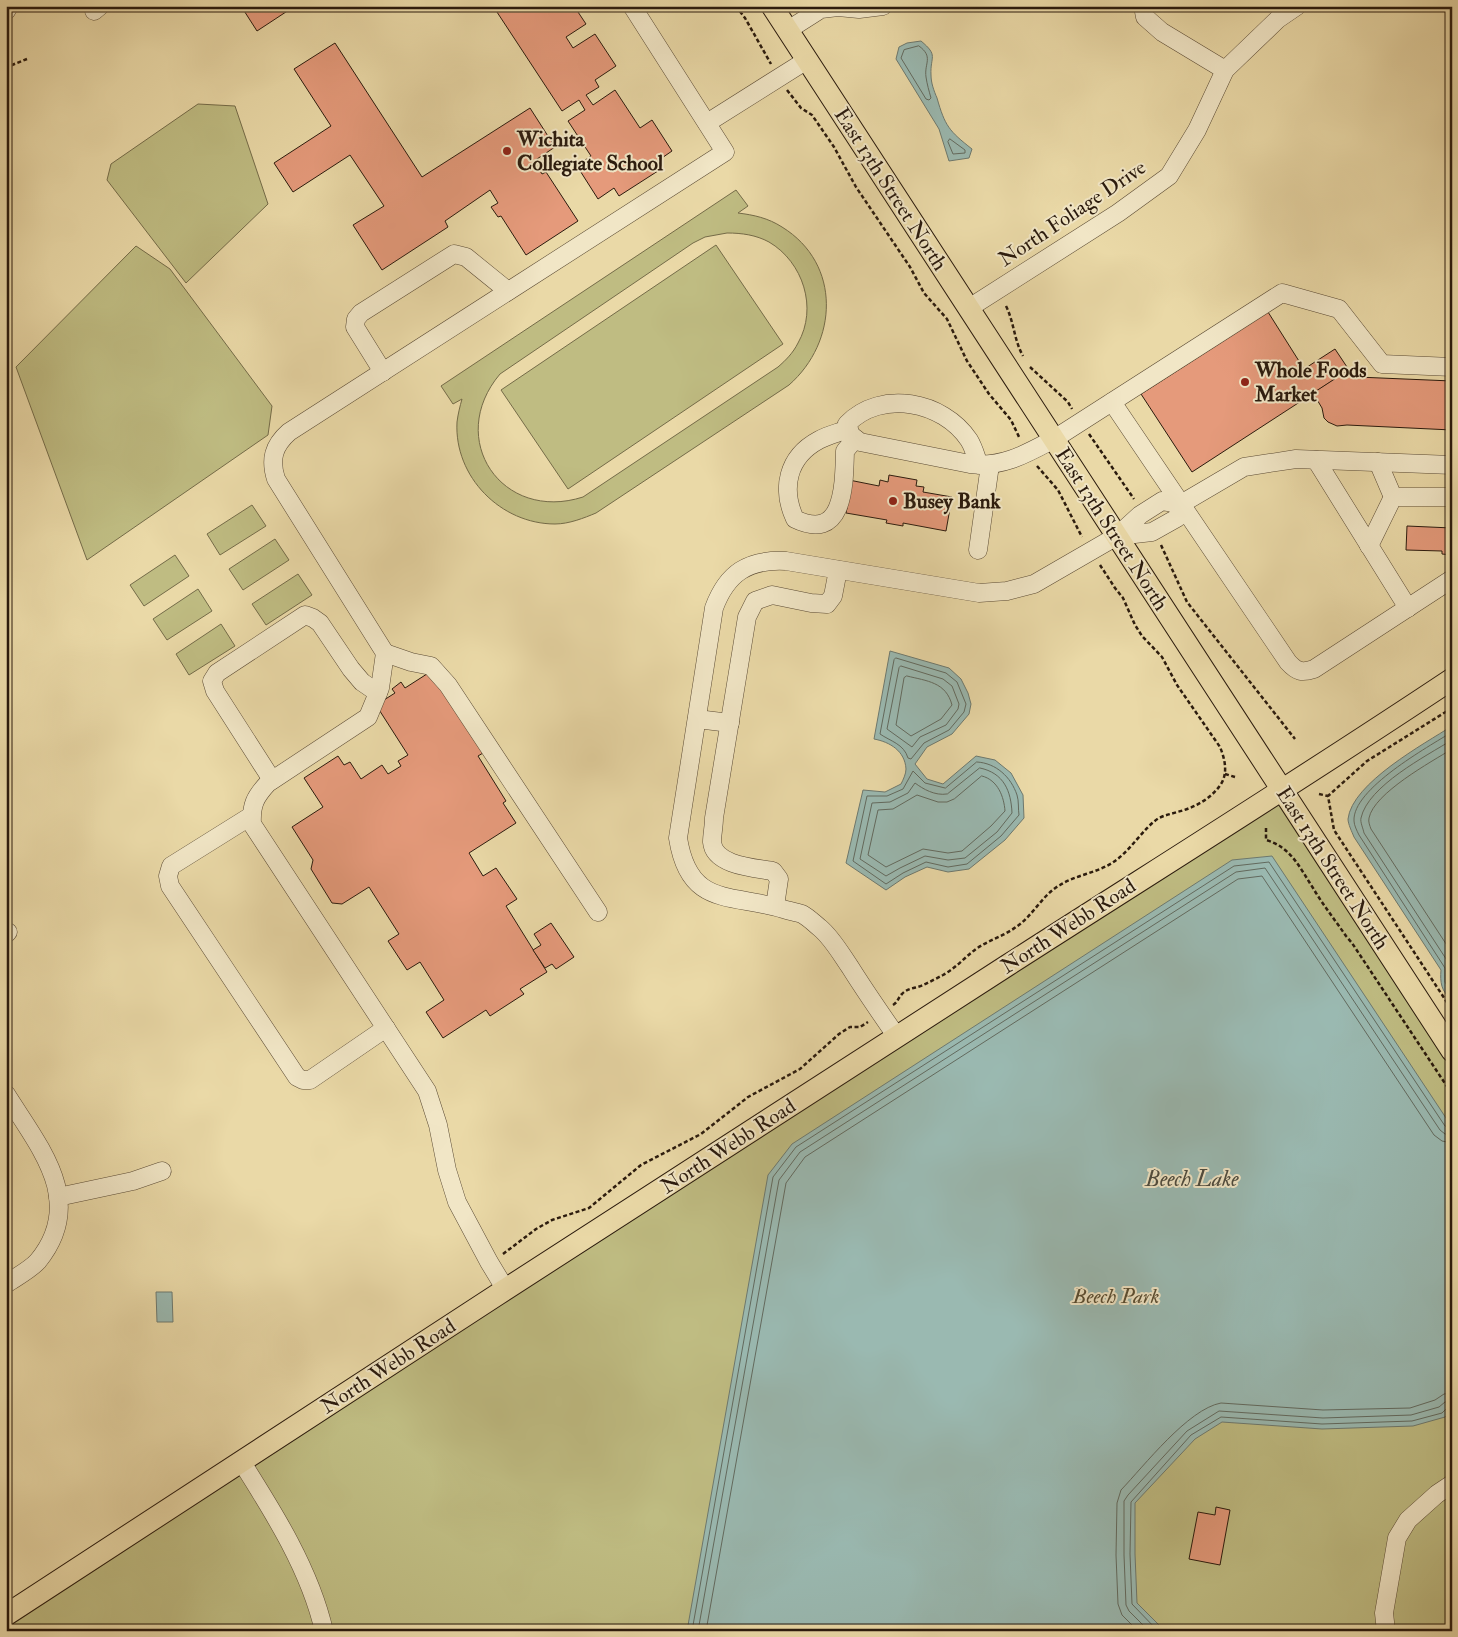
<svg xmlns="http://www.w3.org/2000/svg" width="1458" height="1637" viewBox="0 0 1458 1637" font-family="'IM FELL Double Pica',serif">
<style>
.green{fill:#bfbc82;stroke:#746b48;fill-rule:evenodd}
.water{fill:#9ab9b1;stroke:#6d796f}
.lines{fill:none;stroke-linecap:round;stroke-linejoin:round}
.shore{stroke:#626a5f;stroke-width:1}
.building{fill:#e59a7b;stroke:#2a1a0d}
.minor-casing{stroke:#5a4a34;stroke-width:19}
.major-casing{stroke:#2a1a0d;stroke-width:23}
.path{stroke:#2a1a0d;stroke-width:2.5;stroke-dasharray:4 2.5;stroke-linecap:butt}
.minor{stroke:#f1e6c6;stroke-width:18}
.major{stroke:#ead9a7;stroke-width:21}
.poi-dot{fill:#8f2418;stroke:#f1e6c6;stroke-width:2}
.labels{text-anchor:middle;stroke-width:4;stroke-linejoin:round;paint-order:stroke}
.poi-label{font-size:21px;font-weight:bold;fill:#2a1a0d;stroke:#f1e6c6;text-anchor:start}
.street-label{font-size:21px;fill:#2a1a0d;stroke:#f1e6c6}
.park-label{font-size:21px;font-style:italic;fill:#574b30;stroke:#f1e6c6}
.water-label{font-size:22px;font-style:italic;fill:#4c4a3e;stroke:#f1e6c6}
</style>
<rect width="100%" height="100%" fill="#ead9a7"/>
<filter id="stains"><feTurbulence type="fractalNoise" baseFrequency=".004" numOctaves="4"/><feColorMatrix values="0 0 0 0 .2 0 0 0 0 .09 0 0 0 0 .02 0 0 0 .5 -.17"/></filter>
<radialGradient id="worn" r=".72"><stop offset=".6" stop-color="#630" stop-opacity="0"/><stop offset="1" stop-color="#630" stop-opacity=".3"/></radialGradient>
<!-- green -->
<g class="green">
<polygon points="198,104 235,106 268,204 186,283 107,180 111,164"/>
<path d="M736,190L748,206L738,213C754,215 768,218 782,227C842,264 838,342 789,385L596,513C584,518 569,524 555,524C501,524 454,477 457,422C458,414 460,406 462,399L453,404L441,386ZM727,233C742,233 756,235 769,242C803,262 818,308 798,343C793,353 786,360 778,367L583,497C502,523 445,439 500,374L693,243L705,237Z"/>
<polygon points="716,245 783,344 568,489 501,390"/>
<polygon points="136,246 170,269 272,406 268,435 87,560 16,367"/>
<polygon points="252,505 266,526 220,555 207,534"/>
<polygon points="275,539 289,560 243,590 229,569"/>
<polygon points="175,555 189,576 144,606 130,585"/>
<polygon points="298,574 312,595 266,625 252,604"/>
<polygon points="198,589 212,611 167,640 153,619"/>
<polygon points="221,624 235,646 189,675 176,654"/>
<polygon points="1282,790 1452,1051 1452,1631 6,1631 6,1617"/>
</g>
<!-- water -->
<g class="water">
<path d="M921,41C939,56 930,56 931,75C931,83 934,91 937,98C945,126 949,131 972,149L969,158L949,161L939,129L896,59L899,47L907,43Z"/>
<path d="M890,651L949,668L961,679L968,693L971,704L969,714L952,734L927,747L915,764L927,779L943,784L976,756L995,760L1011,773L1023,795L1024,818L1005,840L969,869L948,872L927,867L905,877L886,890L846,863L863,790L885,792L901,784C903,780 906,774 906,769C905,751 890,742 874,739Z"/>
<path d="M1452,726V999C1441,992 1440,982 1441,970L1354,837C1352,832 1348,824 1348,819C1352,783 1424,744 1452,726Z"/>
<polygon points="1272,856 1452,1127 1452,1410 1445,1417 1413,1426 1322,1429 1222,1422 1195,1439 1135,1503 1135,1554 1137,1603 1165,1631 687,1631 768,1175 792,1144 1232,860"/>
<polygon points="156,1292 172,1292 173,1322 157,1322"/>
</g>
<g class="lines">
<!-- shore -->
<g class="shore">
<path d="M919,46C934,57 924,63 926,77C927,84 929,91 931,98L929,100L926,99L901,58L904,50Z"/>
<polygon points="950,139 965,150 965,153 953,154 948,142"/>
<path d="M896,658L946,673L957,682L966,704L964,712L949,730L924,743L911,759L908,758C904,744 890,741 880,734L894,660Z"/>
<polygon points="901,666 943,679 952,686 959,704 958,709 946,725 920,737 912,747 887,729 899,668"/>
<path d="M907,676C927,681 946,682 952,705L941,719L911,736L896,725L904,678Z"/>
<path d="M1452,732C1428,747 1352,789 1354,821C1354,825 1357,831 1359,835L1445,968V982L1452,994"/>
<path d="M1452,740C1426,756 1368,786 1361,818C1360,822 1363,828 1364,833L1452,968"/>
<path d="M1452,749C1431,762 1374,793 1369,818C1368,822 1370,826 1371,829L1452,953"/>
<path d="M977,762C996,763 1011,777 1017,795C1019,801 1018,809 1019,815L1001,836L967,864L948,867L926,862L903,873L886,884L853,861L867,796H887L903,789L913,771L925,783L945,788Z"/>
<path d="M980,768C1004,773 1011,791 1012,813L997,832L965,858L948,860L925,856L900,868L886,876L860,859L872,803L890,802L908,793L915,783C923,789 935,796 947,794Z"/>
<path d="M982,776C998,780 1004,797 1005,811L991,826L962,851L948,853L923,849L886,867L868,855L878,810L893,809L917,795L938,802H947L954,799Z"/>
<polyline points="692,1631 773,1177 796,1147 1234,866 1269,862 1445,1126 1452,1129"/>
<polyline points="698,1631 779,1180 800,1152 1236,872 1265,868 1440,1130 1445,1134 1452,1135"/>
<polyline points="706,1631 786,1183 805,1157 1238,879 1262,876 1434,1135 1442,1141 1452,1143"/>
<path d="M1138,1631L1122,1615L1118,1604L1116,1555L1117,1503L1121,1490C1144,1466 1188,1409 1221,1403L1323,1410L1410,1408L1435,1400L1444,1394L1452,1393"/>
<polyline points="1149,1631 1129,1611 1126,1605 1124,1555 1124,1501 1128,1495 1187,1431 1219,1411 1323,1418 1411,1415 1439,1407 1445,1402 1452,1401"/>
<polyline points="1158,1631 1132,1604 1130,1554 1131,1502 1191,1435 1221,1417 1322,1424 1412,1421 1442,1413 1447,1408 1452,1407"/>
</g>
</g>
<!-- building -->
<g class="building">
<polygon points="241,6 295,6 257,31"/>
<polygon points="493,6 574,6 586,24 566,37 573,48 595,34 616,66 595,80 599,87 586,95 593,105 615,90 640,128 652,120 672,151 656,162 661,169 619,196 614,188 598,199 577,166 591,156 568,121 585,110 579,100 562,111"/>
<polygon points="335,43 422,177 530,108 555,147 534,161 542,174 546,172 578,221 526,255 501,216 498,217 491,207 498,203 490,190 445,221 448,227 382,270 353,225 384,206 350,155 293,192 274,163 331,126 294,69"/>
<polygon points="1268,312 1304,369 1335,349 1349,370 1192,472 1141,394"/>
<polygon points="1350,369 1357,377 1452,381 1452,430 1347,425 1337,426 1328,422 1324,418 1322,408 1313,393"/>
<polygon points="889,475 917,480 916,486 924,487 923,492 952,497 946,531 903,523 903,526 886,523 887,520 846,513 847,508 834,506 849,480 879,486 880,480 888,482"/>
<polygon points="1407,526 1452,528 1452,555 1442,554 1442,551 1406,550"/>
<polygon points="430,672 483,753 478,756 506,801 503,803 516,823 469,853 483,876 496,868 517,899 506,906 547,972 520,989 524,994 490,1016 486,1010 443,1038 426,1012 444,1000 420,962 407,970 388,941 399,934 369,887 342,904 332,903 311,869 313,860 292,827 323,807 304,778 338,756 344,765 350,762 361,779 382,765 388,774 401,766 398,761 408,755 376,705 395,693 392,689 401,682 405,688"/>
<polygon points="551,923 574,957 556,969 552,964 545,968 533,950 541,945 534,934"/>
<polygon points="1216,1507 1230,1510 1220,1565 1189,1559 1198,1512 1215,1515"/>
</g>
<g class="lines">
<!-- minor casing -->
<g class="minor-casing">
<g id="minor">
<polyline points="1143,6 1145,17 1162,32 1225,70"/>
<polyline points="6,11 9,6"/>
<polyline points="94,11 100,6"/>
<polyline points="788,30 821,9 838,7 859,9 883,6"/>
<polyline points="707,123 807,60"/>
<polyline points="969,308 1118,213 1169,176 1197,130 1225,70 1278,19 1297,6"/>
<polyline points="383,372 355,327 356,319 361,313 454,254 466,257 508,291"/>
<path d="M1112,402L1288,662C1297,672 1302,673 1314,669L1452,579"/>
<path d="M848,429C838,433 828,435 819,440C787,457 781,489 795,519C845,543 844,483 845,451L855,439"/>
<polyline points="1316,460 1408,608"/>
<polyline points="1378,462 1393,497 1452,497"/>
<path d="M979,465C976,457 974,448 969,440C943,401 881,389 847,424L851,435L860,442L970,464C1002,468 1026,454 1054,439L1282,293L1339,309L1382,364L1452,367"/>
<polyline points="1181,504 1244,467 1296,459 1452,465"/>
<polyline points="1369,546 1393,497"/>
<polyline points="978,550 990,465"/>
<polyline points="385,653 411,662 431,666 448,685 598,912"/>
<polyline points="697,719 730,723"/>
<polyline points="272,780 215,691 212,681 217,673 305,615 313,618 320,623 351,669 362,682 378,693"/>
<polyline points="251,816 171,866 168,876 170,886 297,1077 303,1080 310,1080 386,1028"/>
<path d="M775,906L779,879L773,871C756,868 714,866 712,842C712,835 714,826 714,818L747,617L755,601L772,595L811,603L827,604L833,596L838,570"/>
<polyline points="6,934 8,932"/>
<path d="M897,1037C881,1014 865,991 850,967C841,954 832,938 820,928C815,924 808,917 802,914C796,912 789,911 783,909C731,893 689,908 678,838L714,608C727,573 748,559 786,561L979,593L1007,591L1034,584L1117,536L1140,515L1162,501L1181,504L1177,518L1152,532L1117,536"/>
<path d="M6,1094C39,1147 87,1201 38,1261C30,1270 16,1277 6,1284"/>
<polyline points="58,1197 133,1181 162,1171"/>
<path d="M506,1290L489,1262L457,1202L447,1170L438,1125L427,1091L252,824C251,805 255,797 268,783L368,717L380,688L385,653L276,479C270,460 273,446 289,432L725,152L632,6"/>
<path d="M241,1461C274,1513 310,1570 324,1631"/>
<polyline points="1386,1631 1384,1613 1397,1538 1408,1520 1437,1494 1452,1484"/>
</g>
</g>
<!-- major casing -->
<g class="major-casing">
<g id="major">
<polyline points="772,6 1452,1051"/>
<path d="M6,1615C339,1396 673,1181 1008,965C1156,870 1305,777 1452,679"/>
</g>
</g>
<!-- path -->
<g class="path">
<polyline points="736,6 745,18 771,64"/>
<polyline points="6,69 12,65 27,59"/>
<polyline points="787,90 801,108 812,115 834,147 856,187 910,267 924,293 947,319 967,361 989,394 1011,420 1020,439"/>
<path d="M1006,306C1014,322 1014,340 1023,356"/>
<polyline points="1030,367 1068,402 1072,409"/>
<polyline points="1089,434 1134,499"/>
<polyline points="1037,466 1058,490 1082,537"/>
<polyline points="1161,545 1187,602 1295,739"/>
<polyline points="1452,708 1367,761 1328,796 1334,830 1452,1010"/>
<polyline points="1225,774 1235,777"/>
<polyline points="1319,794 1328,796"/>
<path d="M1266,828V840C1291,847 1300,868 1313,888C1323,905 1335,920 1346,936L1352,943L1452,1094"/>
<path d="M893,1005C898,1002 898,998 902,994C907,988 917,988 923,985C930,982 937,978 943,975C956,968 965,957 976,949C989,940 1004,936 1016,927C1033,916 1042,895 1060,885C1076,875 1096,873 1112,863C1131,851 1143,828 1159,818C1165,815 1171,814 1177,812C1194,808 1211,799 1221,784C1228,773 1225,759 1220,747L1177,685L1162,657L1142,636L1135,625L1123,598L1115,588L1100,565"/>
<polyline points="503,1254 536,1229 552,1220 589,1208 641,1165 701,1134 748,1097 800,1069 839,1034 850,1027 860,1027 868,1022"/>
</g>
<!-- minor -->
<use href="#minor" class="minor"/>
<!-- major -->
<use href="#major" class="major"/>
</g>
<!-- markers -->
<g class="poi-dot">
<circle cx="507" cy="151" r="5"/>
<circle cx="1245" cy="382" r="5"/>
<circle cx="893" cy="501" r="5"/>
</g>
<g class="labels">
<!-- poi labels -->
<g class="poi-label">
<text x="517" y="146">Wichita<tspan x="517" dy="24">Collegiate School</tspan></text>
<text x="1255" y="377">Whole Foods<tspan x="1255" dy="24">Market</tspan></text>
<text x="903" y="508">Busey Bank</text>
</g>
<!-- street labels -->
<g class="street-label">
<text transform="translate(891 189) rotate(57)" y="7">East 13th Street North</text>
<text transform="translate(1072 213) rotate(-34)" y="7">North Foliage Drive</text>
<text transform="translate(1112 529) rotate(57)" y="7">East 13th Street North</text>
<text transform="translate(1333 868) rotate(57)" y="7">East 13th Street North</text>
<text transform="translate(1068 926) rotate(-33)" y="7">North Webb Road</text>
<text transform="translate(728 1146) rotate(-33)" y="7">North Webb Road</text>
<text transform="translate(388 1366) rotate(-33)" y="7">North Webb Road</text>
</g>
<!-- park labels -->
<g class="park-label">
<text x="1116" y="1303">Beech Park</text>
</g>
<!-- water labels -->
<g class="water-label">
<text x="1192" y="1186">Beech Lake</text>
</g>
</g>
<!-- margin -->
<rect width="1458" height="1637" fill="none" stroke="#ead9a7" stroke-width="25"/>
<rect x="8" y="8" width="1443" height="1622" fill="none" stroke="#2a1a0d" stroke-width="2.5"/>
<rect x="12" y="12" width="1433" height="1612" fill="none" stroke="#2a1a0d"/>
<rect width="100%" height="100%" filter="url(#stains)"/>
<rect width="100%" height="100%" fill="url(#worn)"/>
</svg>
